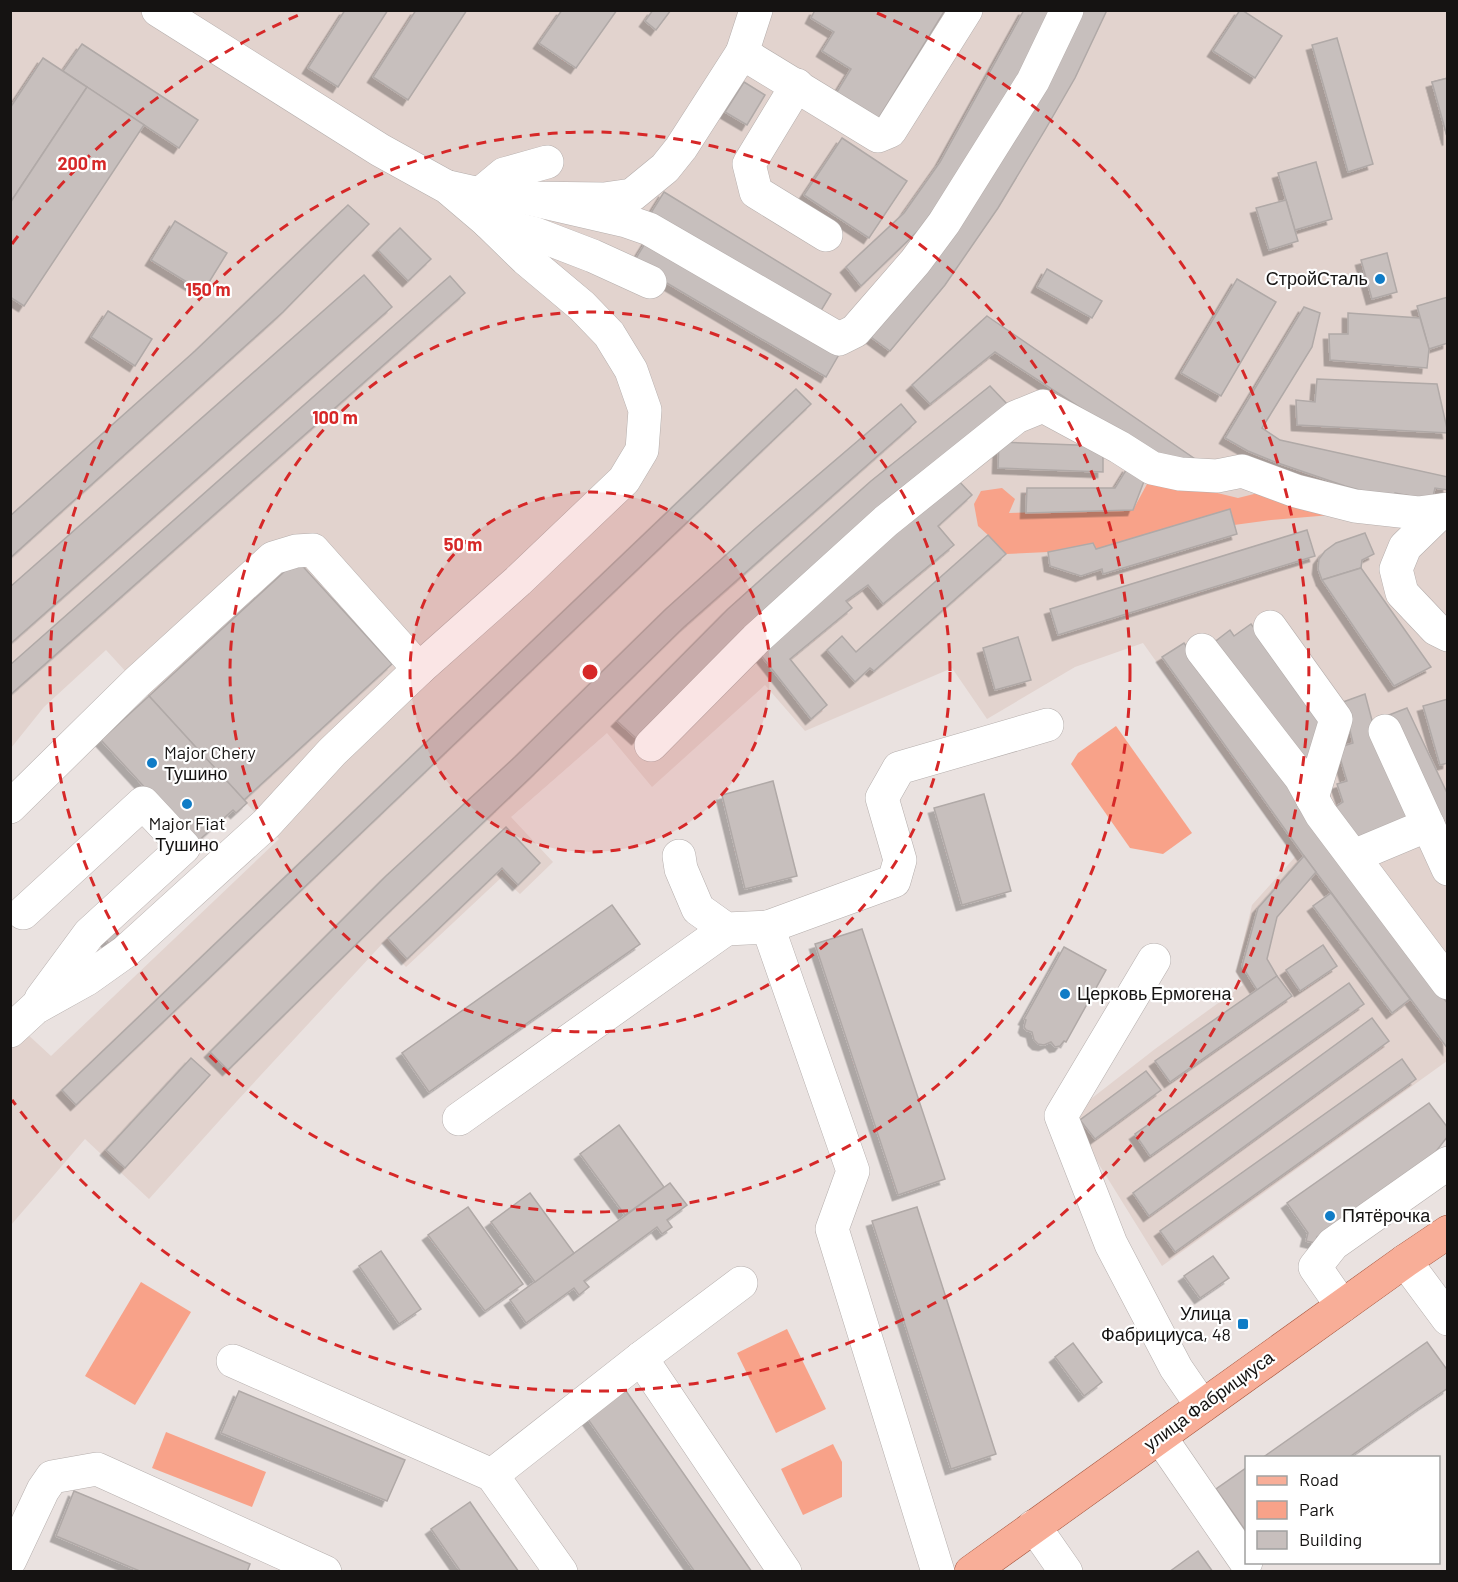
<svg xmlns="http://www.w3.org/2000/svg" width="1458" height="1582" viewBox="0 0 1458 1582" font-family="Barlow,sans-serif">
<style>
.built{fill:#e2d3ce}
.green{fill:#f8a289}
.building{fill:#c7bfbd;stroke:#b0a9a7;stroke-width:1.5;filter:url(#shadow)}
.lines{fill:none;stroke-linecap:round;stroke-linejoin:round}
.minor-casing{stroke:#b5aeac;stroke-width:34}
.major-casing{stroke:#a6553d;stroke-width:34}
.minor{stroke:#fff;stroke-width:33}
.major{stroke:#f8ae98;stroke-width:33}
.ring{fill:none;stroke:#d62828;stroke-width:3;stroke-dasharray:10 8}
.poi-dot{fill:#107cc6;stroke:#fff;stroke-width:2}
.labels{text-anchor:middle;stroke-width:4.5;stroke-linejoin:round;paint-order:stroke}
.poi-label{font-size:18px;fill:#151312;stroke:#fff;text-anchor:start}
.street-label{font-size:18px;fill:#151312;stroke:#fff}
.centre{fill:#d62828;stroke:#fff;stroke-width:3}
.ring-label{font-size:18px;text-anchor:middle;font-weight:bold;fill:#d62828;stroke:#fff;stroke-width:4.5;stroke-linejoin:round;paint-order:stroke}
</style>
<defs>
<filter id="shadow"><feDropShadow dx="-5.5" dy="5.5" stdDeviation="0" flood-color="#0004"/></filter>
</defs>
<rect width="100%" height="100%" fill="#eae2e0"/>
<!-- built -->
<polygon class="built" points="11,11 1447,11 1447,1061 1162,1266 1069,1116 1155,1049 1243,985 1236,972 1252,905 1295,857 1143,643 1075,667 987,719 952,668 805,731 765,685 652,787 607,733 511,817 553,862 520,894 502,877 406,967 383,943 237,1101 149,1199 85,1139 11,1225 11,1044 24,1031 51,1056 279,839 106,650 44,707 11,748"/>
<!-- green -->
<g class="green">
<polygon points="1168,481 1238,498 1258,493 1355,513 1271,520 1234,525 1096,549 1093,543 1048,552 1006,554 988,535 978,526 974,504 981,491 1002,488 1015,499 1009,513 1133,510 1147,484"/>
<polygon points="1116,726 1192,833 1163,854 1130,848 1071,764 1078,753"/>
<polygon points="141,1282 191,1312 135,1405 85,1376"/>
<polygon points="787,1329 826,1409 776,1433 737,1353"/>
<polygon points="166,1432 266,1472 252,1507 152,1468"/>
<polygon points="833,1444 842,1462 842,1497 803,1515 781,1469"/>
</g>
<!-- building -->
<g class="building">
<polygon points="345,10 388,10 338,87 308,68"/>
<polygon points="416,10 467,10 408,100 373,77"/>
<polygon points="562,10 617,10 576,68 539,43"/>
<polygon points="653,10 671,10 656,30 645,21"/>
<polygon points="815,10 945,10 877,121 835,95 851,69 822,51 834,32 811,18"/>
<polygon points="1024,10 1054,10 1012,96 921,228 861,286 846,267 904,213 940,162"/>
<polygon points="1078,10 1107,10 1075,78 1045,130 998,208 945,285 890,351 871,337"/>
<polygon points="1240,10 1242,10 1282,36 1255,78 1213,51"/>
<polygon points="1337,38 1373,164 1348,172 1312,45"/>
<polygon points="82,44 198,120 179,148 63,71"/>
<polygon points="43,58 87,87 10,203 10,108"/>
<polygon points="1448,78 1448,140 1432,82"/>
<polygon points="1448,78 1448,140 1432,82"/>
<polygon points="744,82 765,95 747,125 725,112"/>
<polygon points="87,87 144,125 24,306 10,297 10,203"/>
<polygon points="842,138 907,181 869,238 804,195"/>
<polygon points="1316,162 1332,219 1295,230 1278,173"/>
<polygon points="664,192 831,294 816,319 649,216"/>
<polygon points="1286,200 1298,241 1269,250 1256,208"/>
<polygon points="348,205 369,224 283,312 10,558 10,516 195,351"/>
<polygon points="175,221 227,253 203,292 151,260"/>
<polygon points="400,228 431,259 408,281 378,250"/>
<polygon points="649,237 841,351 826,377 633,263"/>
<polygon points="1387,253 1397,292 1372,299 1361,260"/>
<polygon points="1047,269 1102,301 1092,318 1037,287"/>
<polygon points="364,275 392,307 10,644 10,587"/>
<polygon points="450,276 465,293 10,695 10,665"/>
<polygon points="1237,279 1276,302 1221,396 1181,373"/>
<polygon points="1448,297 1448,343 1429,349 1417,306"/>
<polygon points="1304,307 1320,313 1312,347 1262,428 1280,440 1448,477 1448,490 1435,488 1432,500 1395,493 1388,498 1345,486 1275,462 1248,451 1225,438"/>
<polygon points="108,311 152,339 135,366 91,337"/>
<polygon points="1348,313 1420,318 1429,349 1427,368 1330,360 1329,334 1348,334"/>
<polygon points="987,316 1198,461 1169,464 1142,448 995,352 930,404 912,385"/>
<polygon points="1317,379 1437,384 1448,433 1297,425 1296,400 1315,402"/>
<polygon points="990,386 1008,405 887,499 637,739 617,721 728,609 871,481"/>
<polygon points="796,389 811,404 76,1105 62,1090"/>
<polygon points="901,404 916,422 684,627 531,777 389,912 228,1070 210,1052 386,876 515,757 666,609 756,528"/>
<polygon points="999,442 1103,446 1103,472 998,468"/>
<polygon points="1128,467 1146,476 1133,510 1026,513 1027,488 1115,488"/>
<polygon points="956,478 972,495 938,526 954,545 883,604 868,585 846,601 852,608 790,659 827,705 811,719 760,654"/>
<polygon points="1230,509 1237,534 1103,574 1102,569 1081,576 1050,566 1048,552 1093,543 1096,549"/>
<polygon points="1307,530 1315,556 1058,635 1050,609"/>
<polygon points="1365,533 1374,554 1362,560 1361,568 1322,580 1318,569 1319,559 1325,551 1336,543"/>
<polygon points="988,535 1006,554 874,671 870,668 855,682 827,650 842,636 856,652"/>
<polygon points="297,560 392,664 244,800 149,696"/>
<polygon points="1361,568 1431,667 1394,686 1322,580"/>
<polygon points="1251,624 1326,724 1305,768 1212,644 1230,630 1234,636"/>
<polygon points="1018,637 1031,680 995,690 983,648"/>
<polygon points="1184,643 1448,1004 1448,1049 1304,856 1162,657"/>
<polygon points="1365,694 1374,728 1415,813 1351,843 1332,809 1343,802 1337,784 1347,781 1337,748 1353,743 1343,702"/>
<polygon points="149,696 247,803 236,813 233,810 196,843 101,740"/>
<polygon points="1448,699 1448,763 1440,765 1423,706"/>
<polygon points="1407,708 1448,795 1448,846 1389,715"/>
<polygon points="773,781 797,876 745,889 722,795"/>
<polygon points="984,794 1011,891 962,905 934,808"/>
<polygon points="506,827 540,863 518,885 502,868 407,959 388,938"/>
<polygon points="1304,856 1316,872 1277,917 1267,959 1277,976 1257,990 1242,966 1258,908"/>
<polygon points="1331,893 1410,999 1392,1013 1313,906"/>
<polygon points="612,905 640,944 429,1092 402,1053"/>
<polygon points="110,927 118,936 109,944 102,935"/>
<polygon points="862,929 945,1179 898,1195 815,944"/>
<polygon points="1323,945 1337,966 1300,991 1286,970"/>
<polygon points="1064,947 1106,970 1066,1042 1064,1041 1060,1046 1055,1047 1051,1042 1044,1045 1038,1044 1034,1040 1032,1032 1026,1030 1024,1027 1026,1020 1024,1019"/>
<polygon points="1277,976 1292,996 1170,1082 1155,1061"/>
<polygon points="1349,983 1364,1004 1150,1156 1135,1134"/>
<polygon points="1372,1018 1389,1041 1149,1216 1133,1193"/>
<polygon points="191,1058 210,1075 125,1168 106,1150"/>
<polygon points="1402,1059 1416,1079 1175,1252 1160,1231"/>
<polygon points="1146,1071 1161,1090 1095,1139 1080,1120"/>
<polygon points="1429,1103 1448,1128 1448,1136 1434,1154 1317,1237 1315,1243 1306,1241 1308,1233 1287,1203"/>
<polygon points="619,1125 664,1187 625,1215 580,1154"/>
<polygon points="670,1183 687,1205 667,1220 672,1227 662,1234 657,1227 584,1281 589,1287 579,1295 574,1288 526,1323 510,1300"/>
<polygon points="530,1193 574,1253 535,1282 491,1222"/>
<polygon points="468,1207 523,1284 485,1311 428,1235"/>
<polygon points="917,1207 996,1454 951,1469 872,1221"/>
<polygon points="381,1251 421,1309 399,1324 359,1266"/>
<polygon points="1213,1256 1229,1278 1200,1298 1184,1276"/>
<polygon points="1427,1342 1448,1371 1448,1388 1423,1405 1348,1458 1262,1458"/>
<polygon points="1073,1343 1102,1382 1084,1396 1055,1357"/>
<polygon points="624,1388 752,1572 695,1572 585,1415"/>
<polygon points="239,1391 405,1460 387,1501 221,1433"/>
<polygon points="1246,1468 1246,1529 1245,1530 1216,1489"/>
<polygon points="74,1491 250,1564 247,1572 142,1572 56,1536"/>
<polygon points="470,1502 490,1531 519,1572 461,1572 431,1529"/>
<polygon points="1198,1551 1213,1572 1169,1572"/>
</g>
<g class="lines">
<!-- minor casing -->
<g class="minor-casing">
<g id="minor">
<polyline points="756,10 742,53 878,136 890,131 966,10"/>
<polyline points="797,85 749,164 756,192 826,235"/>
<polyline points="449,187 480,194 526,198 604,199 632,195 665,168 681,148 742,53"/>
<polyline points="480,194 504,174 547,162"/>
<polyline points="526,198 626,221 649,229 839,339 855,331 915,262 944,223 1033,81 1067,10"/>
<polyline points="488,222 533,233 593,256 650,282"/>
<polyline points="1443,510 1405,547 1396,569 1402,593 1436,629 1448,635"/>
<polyline points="1270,627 1336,719 1312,798"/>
<polyline points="1202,650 1301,778 1321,814 1448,983"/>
<polyline points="1385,731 1448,869"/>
<polyline points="651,745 756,639 886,521 1016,417 1043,406 1119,447 1152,468 1180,474 1217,476 1242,471 1296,491 1355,506 1418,513 1448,509"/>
<polyline points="10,807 136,683 273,558 296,551 313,550 419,669"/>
<polyline points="679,856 681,869 698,909 726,929 768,927 853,1171 832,1229 938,1572"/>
<polyline points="1354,856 1428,825"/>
<polyline points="23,913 143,803 184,847 89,934 41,999"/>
<polyline points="768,927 894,881 900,860 882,798 899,768 1047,725"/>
<polyline points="1154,960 1061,1116 1111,1244 1176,1368 1202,1406"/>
<polyline points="10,1031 35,1008 87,979 125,952 266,824 332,752 419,669 518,581 624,480 642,450 645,410 631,370 609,334 582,306 526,259 487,221 447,187 380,150 158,10"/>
<polyline points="459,1119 726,929"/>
<polyline points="1405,1261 1448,1319"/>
<polyline points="1342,1306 1315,1267 1333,1244 1448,1163"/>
<polyline points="641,1358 785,1572"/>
<polyline points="233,1361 492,1475 561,1572"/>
<polyline points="1160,1437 1246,1562"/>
<polyline points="492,1475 641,1358 741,1283"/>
<polyline points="1034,1526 1066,1572"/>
<polyline points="10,1560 43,1490 52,1477 97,1469 325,1572"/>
</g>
</g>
<!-- major casing -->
<g class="major-casing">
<polyline id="major" points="971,1572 1405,1261 1448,1232"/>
</g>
<!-- minor -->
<use href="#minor" class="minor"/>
<!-- major -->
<use href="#major" class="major"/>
</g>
<!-- distance rings -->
<circle cx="590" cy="672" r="180" fill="#d62828" fill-opacity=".12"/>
<g class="ring">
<circle cx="590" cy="672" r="180"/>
<circle cx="590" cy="672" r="360"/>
<circle cx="590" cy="672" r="540"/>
<path d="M12 244A719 719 0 0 1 303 13M877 13A719 719 0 1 1 12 1100"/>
</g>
<!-- markers -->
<g class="poi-dot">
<circle cx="1380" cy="279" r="6"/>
<circle cx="152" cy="763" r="6"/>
<circle cx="187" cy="804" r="6"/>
<circle cx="1065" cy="994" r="6"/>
<circle cx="1330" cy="1216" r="6"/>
<rect x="1237" y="1318" width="12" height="12" rx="3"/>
</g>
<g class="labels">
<!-- poi labels -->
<g class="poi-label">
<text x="1368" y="285" text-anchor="end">СтройСталь</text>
<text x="164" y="759">Major Chery<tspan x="164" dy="21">Тушино</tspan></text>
<text x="187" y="830" text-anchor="middle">Major Fiat<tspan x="187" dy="21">Тушино</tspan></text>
<text x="1077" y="1000">Церковь Ермогена</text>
<text x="1342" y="1222">Пятёрочка</text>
<text x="1231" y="1320" text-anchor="end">Улица<tspan x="1231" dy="21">Фабрициуса, 48</tspan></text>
</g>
<!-- street labels -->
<g class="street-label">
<text transform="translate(1209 1401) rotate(-36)" y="6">улица Фабрициуса</text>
</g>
</g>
<circle cx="590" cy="672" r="9" class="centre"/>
<g class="ring-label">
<text x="82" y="170">200 m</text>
<text x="208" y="296">150 m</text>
<text x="335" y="424">100 m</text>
<text x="463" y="551">50 m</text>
</g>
<!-- border -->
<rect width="1458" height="1582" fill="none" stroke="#151312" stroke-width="24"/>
<!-- legend -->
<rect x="1245" y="1456" width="195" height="108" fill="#ffffff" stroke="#a1a1a0" stroke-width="1.5"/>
<rect x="1257" y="1476" width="30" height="9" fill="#f8ae98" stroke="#a1a1a0" stroke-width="1.5"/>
<text x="1299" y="1486" font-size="18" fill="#151312">Road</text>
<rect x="1257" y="1501" width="30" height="18" fill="#f8a289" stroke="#a1a1a0" stroke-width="1.5"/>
<text x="1299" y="1516" font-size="18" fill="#151312">Park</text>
<rect x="1257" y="1531" width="30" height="18" fill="#c7bfbd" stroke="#a1a1a0" stroke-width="1.5"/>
<text x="1299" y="1546" font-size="18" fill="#151312">Building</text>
</svg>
